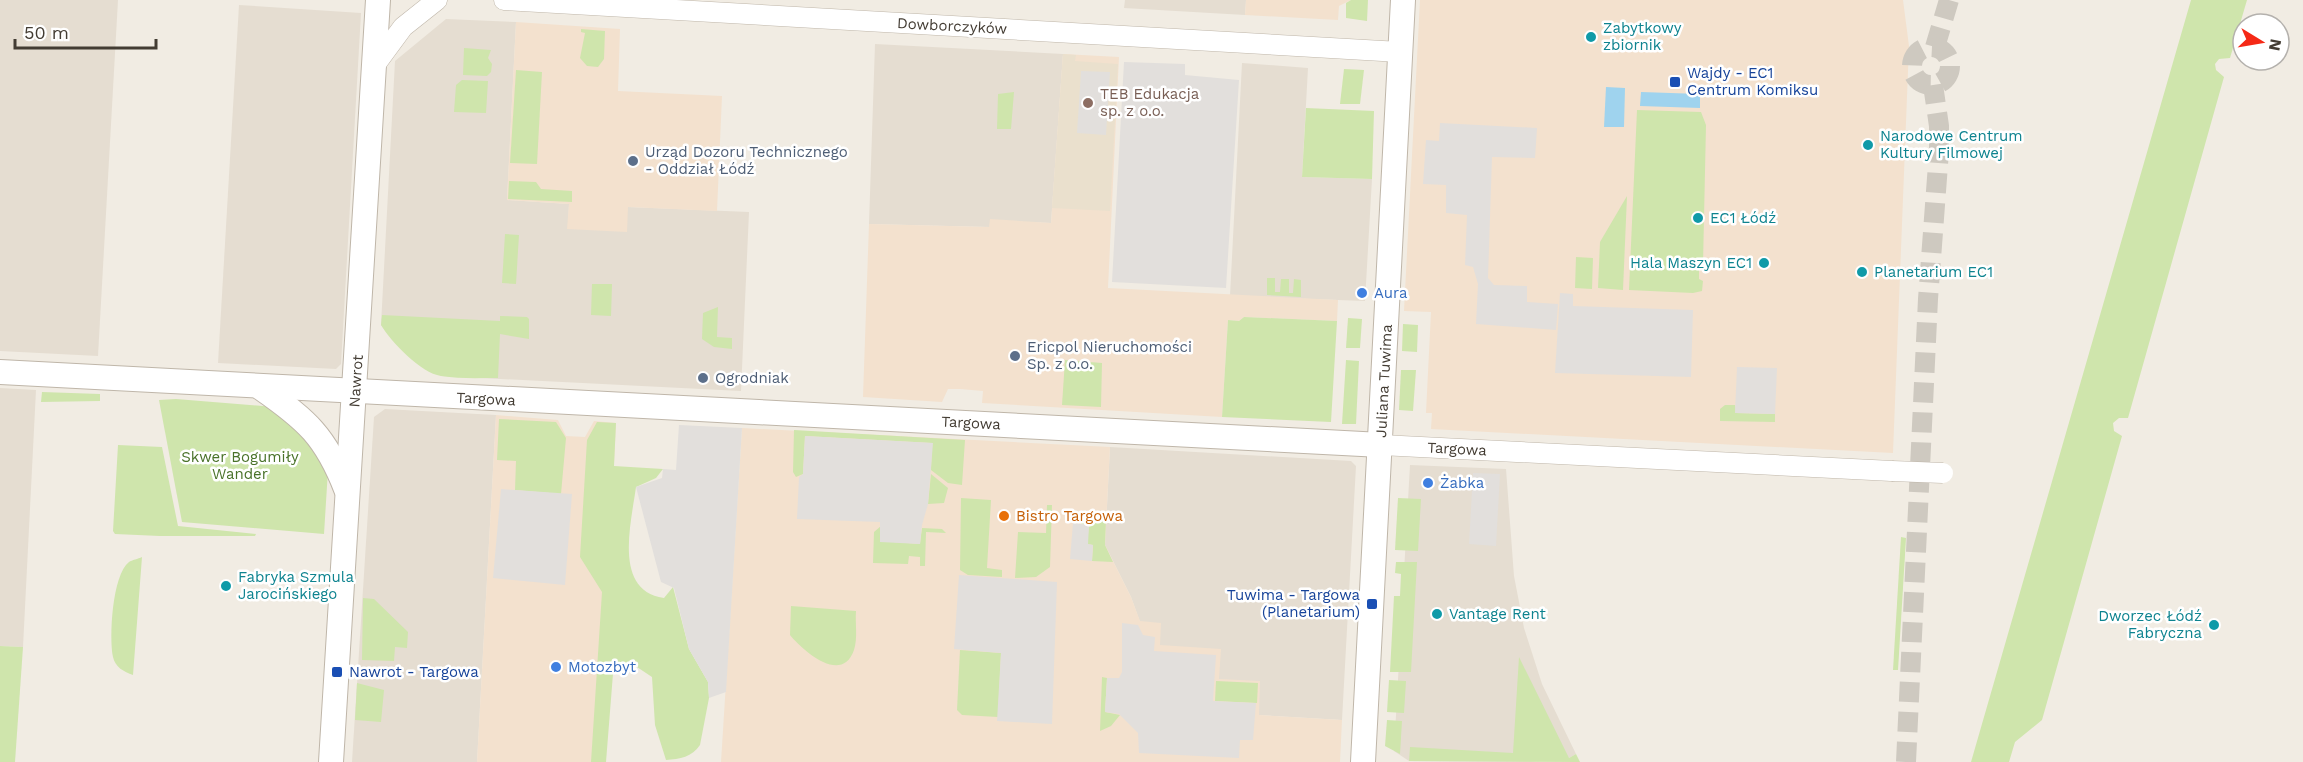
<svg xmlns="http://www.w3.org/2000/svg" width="2303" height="762" viewBox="0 0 2303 762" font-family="'Work Sans',sans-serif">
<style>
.residential{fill:#e5ddd1}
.commercial{fill:#f3e1ce}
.education{fill:#eae0cd}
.green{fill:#cfe5ac}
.parking{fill:#e2dfdc}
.water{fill:#9fd3ee}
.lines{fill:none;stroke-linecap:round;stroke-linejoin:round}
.minor-tunnel{stroke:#cec9c0;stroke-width:20;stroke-dasharray:20 10;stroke-linecap:butt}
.minor-casing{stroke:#bfb6a9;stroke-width:21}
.tertiary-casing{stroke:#bfb6a9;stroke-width:26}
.minor{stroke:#fff;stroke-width:20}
.tertiary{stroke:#fff;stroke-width:24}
.minor-bridge-casing{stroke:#bfb6a9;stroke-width:21;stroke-linecap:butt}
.minor-bridge{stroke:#fff;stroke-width:20}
.culture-dot{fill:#0f9aa8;stroke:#fff;stroke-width:2}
.transit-dot{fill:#1a4fb4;stroke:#fff;stroke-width:2}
.education-dot{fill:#8d6e63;stroke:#fff;stroke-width:2}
.service-dot{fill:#5c6f8a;stroke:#fff;stroke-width:2}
.shop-dot{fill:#3f7fe0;stroke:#fff;stroke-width:2}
.food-dot{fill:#e8710a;stroke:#fff;stroke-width:2}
.labels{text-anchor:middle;stroke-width:5;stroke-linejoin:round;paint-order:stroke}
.street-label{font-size:15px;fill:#433c33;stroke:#fff}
.culture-label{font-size:15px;fill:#0d838f;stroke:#fff;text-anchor:start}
.transit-label{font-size:15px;fill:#164399;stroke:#fff;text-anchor:start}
.education-label{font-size:15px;fill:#785e54;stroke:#fff;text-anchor:start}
.service-label{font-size:15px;fill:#4e5e75;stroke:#fff;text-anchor:start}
.shop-label{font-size:15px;fill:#366cbe;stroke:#fff;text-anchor:start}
.park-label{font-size:15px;fill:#497229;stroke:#fff}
.food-label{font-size:15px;fill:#c56008;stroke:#fff;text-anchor:start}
</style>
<rect width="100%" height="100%" fill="#f1ece3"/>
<!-- residential -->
<g class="residential">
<polygon points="0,0 118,0 98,356 0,351"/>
<polygon points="1125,0 1246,0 1245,15 1124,8"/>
<polygon points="239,5 361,13 341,364 336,369 218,363"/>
<polygon points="446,19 516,22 507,200 569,204 568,229 628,207 749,212 741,391 441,376 425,368 397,345 381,325 395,61"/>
<polygon points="875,44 1063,54 1051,223 1030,222 990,227 869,224"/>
<polygon points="1242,63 1308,68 1302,177 1372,179 1365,301 1230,296"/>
<polygon points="0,388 36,390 23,647 0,646"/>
<polygon points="385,409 496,415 477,762 352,762 374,417"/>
<polygon points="1110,447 1351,461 1356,466 1342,720 1258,715 1219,679 1159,645 1140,622 1131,597 1105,545"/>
<polygon points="1410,465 1506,469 1514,576 1524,628 1542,684 1576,754 1569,758 1530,762 1409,761 1394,751"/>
</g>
<!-- commercial -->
<g class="commercial">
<polygon points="1246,0 1351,0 1339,6 1338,20 1245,15"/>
<polygon points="1420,0 1903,0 1909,46 1893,453 1431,429 1432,413 1426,413 1431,312 1404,311"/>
<polygon points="516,22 620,29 618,91 722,96 717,211 628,207 627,232 567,229 569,204 507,200"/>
<polygon points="1063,54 1119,57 1108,288 1338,300 1337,321 1244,317 1239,321 1228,320 1222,417 982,403 983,391 960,389 948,389 942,402 863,397 869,224 989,227 990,219 1051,223"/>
<polygon points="496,415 558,420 566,436 585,437 594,421 616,423 599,762 477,762"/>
<polygon points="742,428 1110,447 1105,545 1131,597 1140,621 1161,623 1160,645 1221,649 1219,679 1260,681 1259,715 1342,720 1340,762 721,762"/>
</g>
<!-- education -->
<polygon class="education" points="1063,54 1076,55 1075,61 1118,64 1110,211 1052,208"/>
<!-- green -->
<g class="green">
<polygon points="1351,0 1368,0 1367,21 1346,18 1346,3"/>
<polygon points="2191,0 2247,0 2230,58 2219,59 2215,64 2216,70 2224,77 2128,418 2119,418 2113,423 2114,431 2122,436 2042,720 2015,742 2009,762 1971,762"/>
<polygon points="581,29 605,31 604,59 598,67 587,66 580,58 585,33 581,32"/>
<polygon points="464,48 491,50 488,58 492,64 491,72 487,76 463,75"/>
<polygon points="1344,69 1364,70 1360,104 1340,104"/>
<polygon points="516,70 542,72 537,164 510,163"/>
<polygon points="462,80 488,81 486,113 454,112 456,85"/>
<polygon points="1014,92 1011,129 997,129 998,94"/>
<polygon points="1306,108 1374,111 1372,179 1302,177"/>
<polygon points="1637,110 1701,112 1706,125 1703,265 1699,268 1699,279 1703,281 1702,291 1693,293 1629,290"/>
<polygon points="509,181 536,182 541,189 572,191 572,202 508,199"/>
<polygon points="1627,196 1623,290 1598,288 1600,242"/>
<polygon points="505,234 519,235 516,284 502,283"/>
<polygon points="1576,257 1593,258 1592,289 1575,288"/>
<polygon points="1267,278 1275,278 1275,292 1280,292 1281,279 1289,279 1289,293 1293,293 1294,279 1301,280 1301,297 1267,295"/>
<polygon points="592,284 612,284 611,316 591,315"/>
<polygon points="718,307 717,337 732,338 732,349 714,347 702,339 703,313"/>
<path d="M382,315L500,321V316L527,317L529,319V339L500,334L498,378C479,378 459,379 441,376C421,373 391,342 381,325Z"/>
<polygon points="1244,317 1337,321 1331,422 1222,417 1228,320 1239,321"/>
<polygon points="1348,318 1362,319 1360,348 1346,348"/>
<polygon points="1403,324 1418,325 1417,352 1402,351"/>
<polygon points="1065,360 1102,363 1101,407 1062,405"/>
<polygon points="1346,360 1359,361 1356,424 1342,424"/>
<polygon points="1401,370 1416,370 1413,411 1399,410"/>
<polygon points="42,392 100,394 100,401 41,402"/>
<polygon points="176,399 275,407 293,420 328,470 324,534 182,522 159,400"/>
<polygon points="1725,405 1735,405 1736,413 1775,414 1775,422 1720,421 1720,409"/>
<polygon points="499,419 556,422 566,438 561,494 515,490 516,461 497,460"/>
<path d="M597,422L616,423L614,466L663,469L656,478L636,487C631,524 613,591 664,598L673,587L689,649L708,682L709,698L700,745C692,757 680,759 666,760L655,725L652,677L637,667L614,661L606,762H591L602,592L580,557L587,440Z"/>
<polygon points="794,430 965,440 962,485 948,483 931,470 932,443 805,436 803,474 796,477 793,472"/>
<polygon points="118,445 162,447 178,526 256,534 255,536 160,536 115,534 113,531"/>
<polygon points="931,474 948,488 944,503 928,504"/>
<polygon points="961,498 991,500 987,568 1002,570 1002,577 968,575 960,570"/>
<polygon points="1398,498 1421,499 1418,551 1395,550"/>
<polygon points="1047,505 1052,505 1050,567 1036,577 1015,578 1018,532 1046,533"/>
<polygon points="1083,519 1106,520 1105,545 1113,562 1092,561 1093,545 1087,544 1089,525 1081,524"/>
<polygon points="881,526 880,541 920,544 922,528 942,529 946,533 926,532 925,566 920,566 920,557 909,556 908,564 873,563 874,532"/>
<polygon points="1901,537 1906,538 1898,670 1893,670"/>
<path d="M142,557L133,675C124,672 115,667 113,657C109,638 112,575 129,562C132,560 138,559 142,557Z"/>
<polygon points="1396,562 1417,562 1411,672 1390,672 1394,596 1400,596 1401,574 1395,573"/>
<polygon points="363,598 374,599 408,632 407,648 395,647 394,661 362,660"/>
<path d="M791,606L856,611C855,623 858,638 854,650C842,685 803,651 790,635Z"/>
<polygon points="0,646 23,647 15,762 0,762"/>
<polygon points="960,650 1001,653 998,717 962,715 957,710"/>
<polygon points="1519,657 1569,758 1576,754 1580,762 1409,761 1410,747 1513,753"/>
<polygon points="1102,677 1107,678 1105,712 1120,715 1111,726 1100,731"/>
<polygon points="1389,680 1406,681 1404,713 1387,712"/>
<polygon points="1216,681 1258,683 1257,703 1215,701"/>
<polygon points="357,683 384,690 381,722 355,720"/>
<polygon points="1387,720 1402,721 1400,754 1385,746"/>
</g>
<!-- parking -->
<g class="parking">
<polygon points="1124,62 1185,64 1185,75 1239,80 1226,288 1112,282"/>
<polygon points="1081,71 1110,72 1106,135 1077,133"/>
<polygon points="1440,123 1537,128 1535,158 1492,157 1488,278 1494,285 1527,286 1527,302 1558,304 1556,330 1476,324 1478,284 1473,267 1465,265 1467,215 1446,213 1446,185 1423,184 1426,140 1439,141"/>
<polygon points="1560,293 1573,294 1573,306 1693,310 1691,377 1555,373"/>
<polygon points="1737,367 1777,368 1775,414 1735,413"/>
<polygon points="679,425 742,428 726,692 709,698 708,682 689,649 674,588 661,582 636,487 662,478 663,469 676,470"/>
<polygon points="805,436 933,443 928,504 922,525 920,544 880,542 880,522 797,519 799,477 803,474"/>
<polygon points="1473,473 1500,474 1496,546 1469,544"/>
<polygon points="501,489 572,494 565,585 493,578"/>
<polygon points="1073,523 1089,525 1088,544 1093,545 1092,561 1070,559"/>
<polygon points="959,575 1057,582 1052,724 997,721 1001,653 954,649"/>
<polygon points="1122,623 1138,625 1143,635 1155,637 1154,651 1216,655 1213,701 1256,703 1253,740 1240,740 1239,758 1139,753 1138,733 1119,714 1105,712 1107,678 1119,678 1122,672"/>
</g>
<!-- water -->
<g class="water">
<polygon points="1606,87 1625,88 1624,127 1604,127"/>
<polygon points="1641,92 1700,94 1700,108 1640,106"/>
</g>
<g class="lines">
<!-- minor-tunnel -->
<g class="minor-tunnel">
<polyline points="1935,47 1949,0"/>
<circle cx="1931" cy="66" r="19"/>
<polyline points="1906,762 1928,299 1939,151 1939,126 1933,85"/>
</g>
<!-- minor casing -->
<g class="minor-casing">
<g id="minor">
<polyline points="504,0 1400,52"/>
<polyline points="375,65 403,27 437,0"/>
<polyline points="1381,445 1892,471"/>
</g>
</g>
<!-- tertiary casing -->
<g class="tertiary-casing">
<g id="tertiary">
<polyline points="0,372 1381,445"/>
<path d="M261,388C306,419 326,437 346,489"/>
<polyline points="331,762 378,0"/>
<polyline points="1363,762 1403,0"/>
</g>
</g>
<!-- minor -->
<use href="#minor" class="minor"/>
<!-- tertiary -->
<use href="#tertiary" class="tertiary"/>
<!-- minor-bridge casing -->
<g class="minor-bridge-casing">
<polyline id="minor-bridge" points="1892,471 1943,473"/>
</g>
<!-- minor-bridge -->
<use href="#minor-bridge" class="minor-bridge"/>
</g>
<!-- markers -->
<g class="culture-dot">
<circle cx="1591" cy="37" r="6"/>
<circle cx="1868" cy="145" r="6"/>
<circle cx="1698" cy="218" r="6"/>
<circle cx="1764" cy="263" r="6"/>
<circle cx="1862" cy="272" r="6"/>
<circle cx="226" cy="586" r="6"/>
<circle cx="1437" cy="614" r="6"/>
<circle cx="2214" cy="625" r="6"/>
</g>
<g class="transit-dot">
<rect x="1669" y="76" width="12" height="12" rx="3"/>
<rect x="1366" y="598" width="12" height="12" rx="3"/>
<rect x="331" y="666" width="12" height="12" rx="3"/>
</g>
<circle class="education-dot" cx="1088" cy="103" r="6"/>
<g class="service-dot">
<circle cx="633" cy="161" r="6"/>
<circle cx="1015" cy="356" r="6"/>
<circle cx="703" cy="378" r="6"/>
</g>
<g class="shop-dot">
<circle cx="1362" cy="293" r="6"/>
<circle cx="1428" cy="483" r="6"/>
<circle cx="556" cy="667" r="6"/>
</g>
<circle class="food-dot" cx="1004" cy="516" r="6"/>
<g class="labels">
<!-- street labels -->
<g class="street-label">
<text transform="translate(952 26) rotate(3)" y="5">Dowborczyków</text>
<text transform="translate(356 381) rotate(-86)" y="5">Nawrot</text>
<text transform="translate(1384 381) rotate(-87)" y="5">Juliana Tuwima</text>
<text transform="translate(486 399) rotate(3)" y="5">Targowa</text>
<text transform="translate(971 423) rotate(3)" y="5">Targowa</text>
<text transform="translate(1457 449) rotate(3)" y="5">Targowa</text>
</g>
<!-- culture labels -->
<g class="culture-label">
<text x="1603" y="33">Zabytkowy<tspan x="1603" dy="17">zbiornik</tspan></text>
<text x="1880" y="141">Narodowe Centrum<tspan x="1880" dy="17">Kultury Filmowej</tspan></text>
<text x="1710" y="223">EC1 Łódź</text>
<text x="1752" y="268" text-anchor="end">Hala Maszyn EC1</text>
<text x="1874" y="277">Planetarium EC1</text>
<text x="238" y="582">Fabryka Szmula<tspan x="238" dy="17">Jarocińskiego</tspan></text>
<text x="1449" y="619">Vantage Rent</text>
<text x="2202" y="621" text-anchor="end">Dworzec Łódź<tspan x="2202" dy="17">Fabryczna</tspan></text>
</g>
<!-- transit labels -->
<g class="transit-label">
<text x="1687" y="78">Wajdy - EC1<tspan x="1687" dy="17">Centrum Komiksu</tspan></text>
<text x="1360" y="600" text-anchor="end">Tuwima - Targowa<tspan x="1360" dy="17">(Planetarium)</tspan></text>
<text x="349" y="677">Nawrot - Targowa</text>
</g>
<!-- education labels -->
<g class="education-label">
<text x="1100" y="99">TEB Edukacja<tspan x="1100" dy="17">sp. z o.o.</tspan></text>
</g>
<!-- service labels -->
<g class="service-label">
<text x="645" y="157">Urząd Dozoru Technicznego<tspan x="645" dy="17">- Oddział Łódź</tspan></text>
<text x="1027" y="352">Ericpol Nieruchomości<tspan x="1027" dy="17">Sp. z o.o.</tspan></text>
<text x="715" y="383">Ogrodniak</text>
</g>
<!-- shop labels -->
<g class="shop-label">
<text x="1374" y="298">Aura</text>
<text x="1440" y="488">Żabka</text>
<text x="568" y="672">Motozbyt</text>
</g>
<!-- park labels -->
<g class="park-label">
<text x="240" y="462">Skwer Bogumiły<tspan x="240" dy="17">Wander</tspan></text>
</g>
<!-- food labels -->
<g class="food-label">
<text x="1016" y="521">Bistro Targowa</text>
</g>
</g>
<!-- north arrow -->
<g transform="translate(2261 42) rotate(101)"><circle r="28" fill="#ffffff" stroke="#b4b1ad" stroke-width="1.5"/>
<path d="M0-4.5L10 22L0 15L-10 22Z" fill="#f52916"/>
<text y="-9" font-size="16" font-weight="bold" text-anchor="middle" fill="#433c33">N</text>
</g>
<!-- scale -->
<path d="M15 39v9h141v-9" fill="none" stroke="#433c33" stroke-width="3"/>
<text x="24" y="39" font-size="18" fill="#433c33" stroke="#ffffff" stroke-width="4.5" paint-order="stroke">50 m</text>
</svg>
